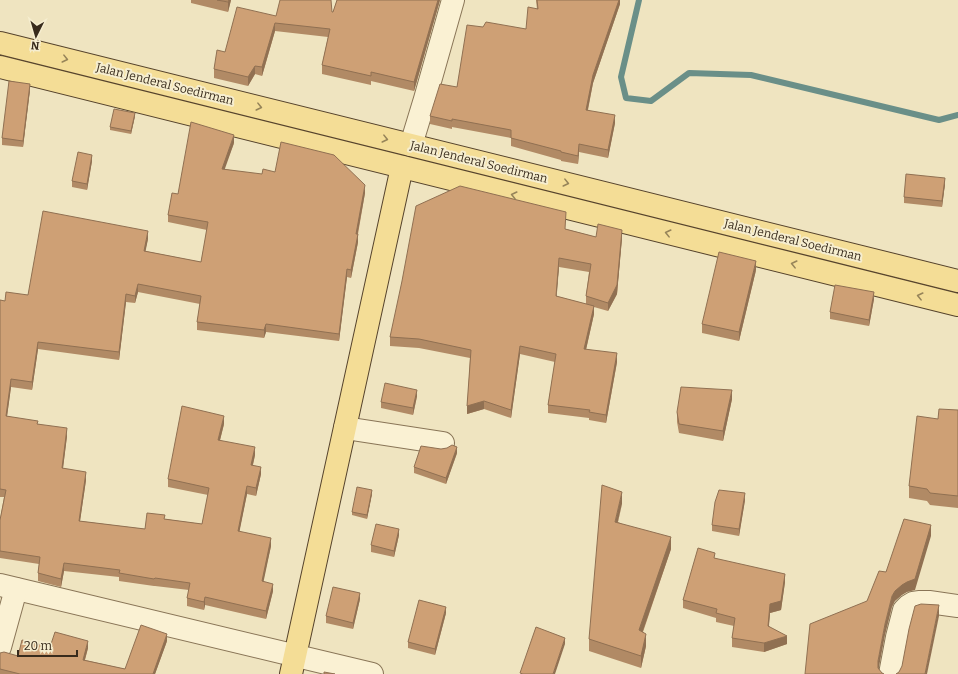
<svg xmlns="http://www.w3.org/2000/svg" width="958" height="674" viewBox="0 0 958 674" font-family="Bitter,serif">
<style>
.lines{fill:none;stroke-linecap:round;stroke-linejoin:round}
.stream{stroke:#6a8f88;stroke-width:6}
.minor-casing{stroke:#897557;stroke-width:24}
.major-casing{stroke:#56432c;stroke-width:24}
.minor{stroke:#faf1d3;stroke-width:22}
.major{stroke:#f4dd96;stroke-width:22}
.wall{fill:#b18a65;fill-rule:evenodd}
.shaded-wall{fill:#907052}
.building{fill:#cea075;stroke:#907052}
.oneway{stroke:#968459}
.labels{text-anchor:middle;stroke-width:4;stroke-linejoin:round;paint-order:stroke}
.street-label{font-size:12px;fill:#382b1c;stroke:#f6eed0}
</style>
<rect width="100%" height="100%" fill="#efe4c0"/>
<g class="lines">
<!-- stream -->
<polyline class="stream" points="639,0 621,77 626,98 651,101 689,73 751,75 939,120 958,115"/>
<!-- minor casing -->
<g class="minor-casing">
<g id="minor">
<polyline points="411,145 425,99 453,0"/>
<polyline points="345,428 443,443"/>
<polyline points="0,585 372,674"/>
<polyline points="0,647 16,589"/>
<polyline points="890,674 897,637 904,610 908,606 913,603 920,602 929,602 958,606"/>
</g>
</g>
<!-- major casing -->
<g class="major-casing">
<g id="major">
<polyline points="0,43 958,281"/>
<polyline points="0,67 958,305"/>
<polyline points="291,674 402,167"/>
</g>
</g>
<!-- minor -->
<use href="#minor" class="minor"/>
<!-- major -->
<use href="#major" class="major"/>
</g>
<!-- wall -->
<g class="wall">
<polygon points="191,0 231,0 228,12 191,3"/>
<polygon points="337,0 440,0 414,91 371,81 371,85 322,74 322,65 328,37 275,31 262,76 255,74 248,86 214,78 214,69 225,52 276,16 333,12"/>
<polygon points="536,0 620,0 620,4 593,83 588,110 615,123 608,158 579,152 578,164 561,161 561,160 511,146 511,138 452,127 452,129 430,124 430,116 457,87 483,27 526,29 537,9"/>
<polygon points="30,90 23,147 2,145 2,138"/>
<polygon points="135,116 131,134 110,130 110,127"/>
<polygon points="234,143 224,169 365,193 358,234 358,242 351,278 347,277 339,341 266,332 264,338 197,330 197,322 200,304 138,292 135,303 126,302 119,360 38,349 32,390 11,387 7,416 38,424 67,436 63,468 86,480 80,521 145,529 165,519 202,524 208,495 168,487 168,479 224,424 220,440 255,455 253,465 261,474 256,496 247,494 239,532 271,546 263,581 273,591 266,619 205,605 204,610 187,606 187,598 189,590 155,586 154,586 119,581 119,577 64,571 61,587 38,581 38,573 39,564 0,558 0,520 4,497 0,497 0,300 5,301 28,295 148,239 145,251 201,262 207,230 168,222 168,215 178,194"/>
<polygon points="92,161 87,190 72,187 72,181"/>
<polygon points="945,184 942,207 904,203 904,197"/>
<path d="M566,229L596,237L622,238L617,294L608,311L594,307V314L586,350L617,362L606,423L589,420V418L548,413V405L555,362L520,354L511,418L484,409L467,414L470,358L419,348L390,346V337ZM559,267L589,272L586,296V304L556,296Z"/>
<polygon points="756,270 739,341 702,333 702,324"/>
<polygon points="874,299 869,326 830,319 830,312"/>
<polygon points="417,396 413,415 381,408 381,402"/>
<polygon points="732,399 723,441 679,433 677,422 677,412"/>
<polygon points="958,410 958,508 930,505 927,501 909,498 909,486 938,419"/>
<polygon points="457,453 446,484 414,473 414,467"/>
<polygon points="372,494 367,519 352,515 352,512"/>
<polygon points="745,500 739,536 712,531 712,525"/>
<polygon points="622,504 618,522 671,549 643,632 646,646 641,668 589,651 589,639"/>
<polygon points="399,535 394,557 371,552 371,545"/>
<polygon points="715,558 785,582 781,610 770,613 769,626 787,644 764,652 732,647 732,638 734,626 716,622 716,618 683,608 683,600"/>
<polygon points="360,599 353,629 326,623 326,616"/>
<polygon points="446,613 435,655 408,648 408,642"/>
<polygon points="167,641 155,674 0,674 0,653 18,656 50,647 88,648 85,660 125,669"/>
</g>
<!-- shaded-wall -->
<g class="shaded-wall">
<polygon points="229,0 231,0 228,12 228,2"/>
<polygon points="438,0 440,0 414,91 414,82"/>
<polygon points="619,0 620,0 620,4 593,83 586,118 586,110 593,75"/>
<polygon points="275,23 275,31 262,76 262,67"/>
<polygon points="255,66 255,74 248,86 248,77"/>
<polygon points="30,84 30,90 23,147 23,141"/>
<polygon points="135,113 135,116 131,134 131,131"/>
<polygon points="615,115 615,123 608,158 608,150"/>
<polygon points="234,135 234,143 222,177 222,169"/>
<polygon points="579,144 579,152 578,164 578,156"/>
<polygon points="92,155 92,161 87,190 87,184"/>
<polygon points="945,178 945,184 942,207 942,201"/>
<polygon points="365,185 365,193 356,242 356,234"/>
<polygon points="622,230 622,238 617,294 608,311 608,303"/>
<polygon points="148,231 148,239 144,259 144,251"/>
<polygon points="358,234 358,242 351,278 351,270"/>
<polygon points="559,258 559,267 556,305 556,296"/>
<polygon points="756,261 756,270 739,341 739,332"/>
<polygon points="347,269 347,277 339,341 339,334"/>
<polygon points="138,284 138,292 135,303 135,296"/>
<polygon points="874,292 874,299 869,326 869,320"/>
<polygon points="126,294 126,302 119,360 119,352"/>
<polygon points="594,306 594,314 584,358 584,349"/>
<polygon points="266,324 266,332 264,338 264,330"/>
<polygon points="38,342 38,349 32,390 32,382"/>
<polygon points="520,346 520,354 511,418 511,410"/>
<polygon points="617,353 617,362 606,423 606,415"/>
<polygon points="11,379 11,387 6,424 6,416"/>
<polygon points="417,390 417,396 413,415 413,408"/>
<polygon points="732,390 732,399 723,441 723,431"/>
<polygon points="484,401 484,409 467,414 467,406"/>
<polygon points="224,416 224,424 218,448 218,440"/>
<polygon points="67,428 67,436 62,476 62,468"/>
<polygon points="255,447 255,455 251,472 251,465"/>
<polygon points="457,447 457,453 446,484 446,478"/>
<polygon points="261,467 261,474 256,496 256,488"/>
<polygon points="86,472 86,480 79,528 79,521"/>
<polygon points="247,486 247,494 238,539 238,531"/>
<polygon points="372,490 372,494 367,519 367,515"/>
<polygon points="622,492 622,504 615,534 615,522"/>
<polygon points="745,493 745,500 739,536 739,529"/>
<polygon points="931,525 931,536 915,590 907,592 902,595 895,601 892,607 885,635 878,672 878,661 885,624 892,596"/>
<polygon points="399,529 399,535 394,557 394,551"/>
<polygon points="671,537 671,549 639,642 639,630"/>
<polygon points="271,538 271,546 262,589 262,581"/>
<polygon points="64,563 64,571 61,587 61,579"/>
<polygon points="785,574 785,582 781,610 770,613 768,634 768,626 770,604"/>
<polygon points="273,584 273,591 266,619 266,611"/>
<polygon points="360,593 360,599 353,629 353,623"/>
<polygon points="205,597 205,605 204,610 204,602"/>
<polygon points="939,605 939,616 927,674 925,674"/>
<polygon points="446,607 446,613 435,655 435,649"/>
<polygon points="167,634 167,641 155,674 153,674"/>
<polygon points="646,634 646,646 641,668 641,656"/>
<polygon points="787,636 787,644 764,652 764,643"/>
<polygon points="565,638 565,644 555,674 553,674"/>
<polygon points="88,641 88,648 83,666 83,660"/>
</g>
<!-- building -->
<g class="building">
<polygon points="217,0 229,0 228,2"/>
<polygon points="280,0 331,0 332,12 333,12 337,0 438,0 414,82 371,72 371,76 322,65 330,29 275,23 262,67 255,66 248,77 214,69 217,50 225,52 237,7 276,16"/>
<polygon points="537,0 619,0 593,75 586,110 615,115 608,150 579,144 578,156 561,152 561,151 511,138 511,130 452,119 452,121 430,116 440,84 457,87 467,25 483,27 486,22 526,29 528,7 538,9"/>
<polygon points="9,81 30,84 23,141 2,138"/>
<polygon points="114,109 135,113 131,131 110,127"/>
<polygon points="191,122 234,135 222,169 262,174 263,169 275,172 281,142 334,155 365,185 356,234 358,234 351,270 347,269 339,334 266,324 264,330 197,322 201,296 138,284 135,296 126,294 119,352 38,342 32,382 11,379 6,416 38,421 37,424 67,428 62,468 86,472 79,521 145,529 147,513 165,515 164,519 202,524 209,488 168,479 182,406 224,416 218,440 255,447 251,465 261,467 256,488 247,486 238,531 271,538 262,581 273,584 266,611 205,597 204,602 187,598 190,583 155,578 154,579 119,573 120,570 64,563 61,579 38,573 40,557 0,551 0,520 6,490 0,489 0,300 5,301 6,292 28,295 43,211 148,231 144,251 201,262 208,222 168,215 172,193 178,194"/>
<polygon points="78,152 92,155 87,184 72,181"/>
<polygon points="906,174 945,178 942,201 904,197"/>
<polygon points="460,186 566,212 565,229 596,237 598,224 622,230 617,285 608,303 586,296 591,264 559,258 556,296 594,306 584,349 617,353 606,415 589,412 590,410 548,405 556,354 520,346 511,410 484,401 467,406 471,350 419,339 390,337 402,281 416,206"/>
<polygon points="719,252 756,261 739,332 702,324"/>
<polygon points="835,285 874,292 869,320 830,312"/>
<polygon points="385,383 417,390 413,408 381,402"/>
<polygon points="681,387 732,390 723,431 679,424 677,412"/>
<polygon points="939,409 958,410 958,496 930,493 927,489 909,486 917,416 938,419"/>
<polygon points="452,445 457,447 446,478 414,467 421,446 441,449 447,448"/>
<polygon points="602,485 622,492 615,522 671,537 639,630 646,634 641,656 589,639"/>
<polygon points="357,487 372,490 367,515 352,512"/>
<polygon points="719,490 745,493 739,529 712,525 715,502"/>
<polygon points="904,519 931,525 915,579 907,582 902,585 895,591 892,596 885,624 878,661 878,668 882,673 884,674 805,674 810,624 867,601 879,571 886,572"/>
<polygon points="376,524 399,529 394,551 371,545"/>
<polygon points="698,548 715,553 714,558 785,574 781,601 770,604 768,626 787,636 764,643 732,638 735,618 716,613 717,609 683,600"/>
<polygon points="333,587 360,593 353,623 326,616"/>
<polygon points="419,600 446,607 435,649 408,642"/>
<polygon points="921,604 939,605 925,674 896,674 899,672 902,666 909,629 915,606"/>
<polygon points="141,625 167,634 153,674 20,674 0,669 0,653 4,652 18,656 22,640 50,647 55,632 88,641 83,660 125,669"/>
<polygon points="536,627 565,638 553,674 523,674 520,673"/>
<polygon points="324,672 335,674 324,674"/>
</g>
<!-- one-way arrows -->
<defs><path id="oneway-chevron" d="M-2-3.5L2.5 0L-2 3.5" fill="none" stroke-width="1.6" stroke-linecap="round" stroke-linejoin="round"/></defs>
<g class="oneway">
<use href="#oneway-chevron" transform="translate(65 59) rotate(14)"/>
<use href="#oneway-chevron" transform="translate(259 107) rotate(14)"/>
<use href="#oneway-chevron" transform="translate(385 139) rotate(14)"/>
<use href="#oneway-chevron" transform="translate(566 183) rotate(14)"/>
<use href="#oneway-chevron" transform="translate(514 195) rotate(-166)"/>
<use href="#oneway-chevron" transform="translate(668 233) rotate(-166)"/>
<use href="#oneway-chevron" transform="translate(794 264) rotate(-166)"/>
<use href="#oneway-chevron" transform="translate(920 296) rotate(-166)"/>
</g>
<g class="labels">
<!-- street labels -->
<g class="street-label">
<text transform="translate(165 84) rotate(14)" y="4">Jalan Jenderal Soedirman</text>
<text transform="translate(479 162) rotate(14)" y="4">Jalan Jenderal Soedirman</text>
<text transform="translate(793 240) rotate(14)" y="4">Jalan Jenderal Soedirman</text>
</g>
</g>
<!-- north arrow -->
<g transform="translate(36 36) rotate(185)" stroke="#f6eed0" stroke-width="3" paint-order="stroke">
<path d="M0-3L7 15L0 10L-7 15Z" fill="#382b1c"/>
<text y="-6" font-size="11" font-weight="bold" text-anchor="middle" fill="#382b1c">N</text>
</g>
<!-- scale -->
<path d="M18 650v6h59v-6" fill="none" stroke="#382b1c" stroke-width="2"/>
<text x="24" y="650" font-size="12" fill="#382b1c" stroke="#f6eed0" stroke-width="3" paint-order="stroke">20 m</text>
</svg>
